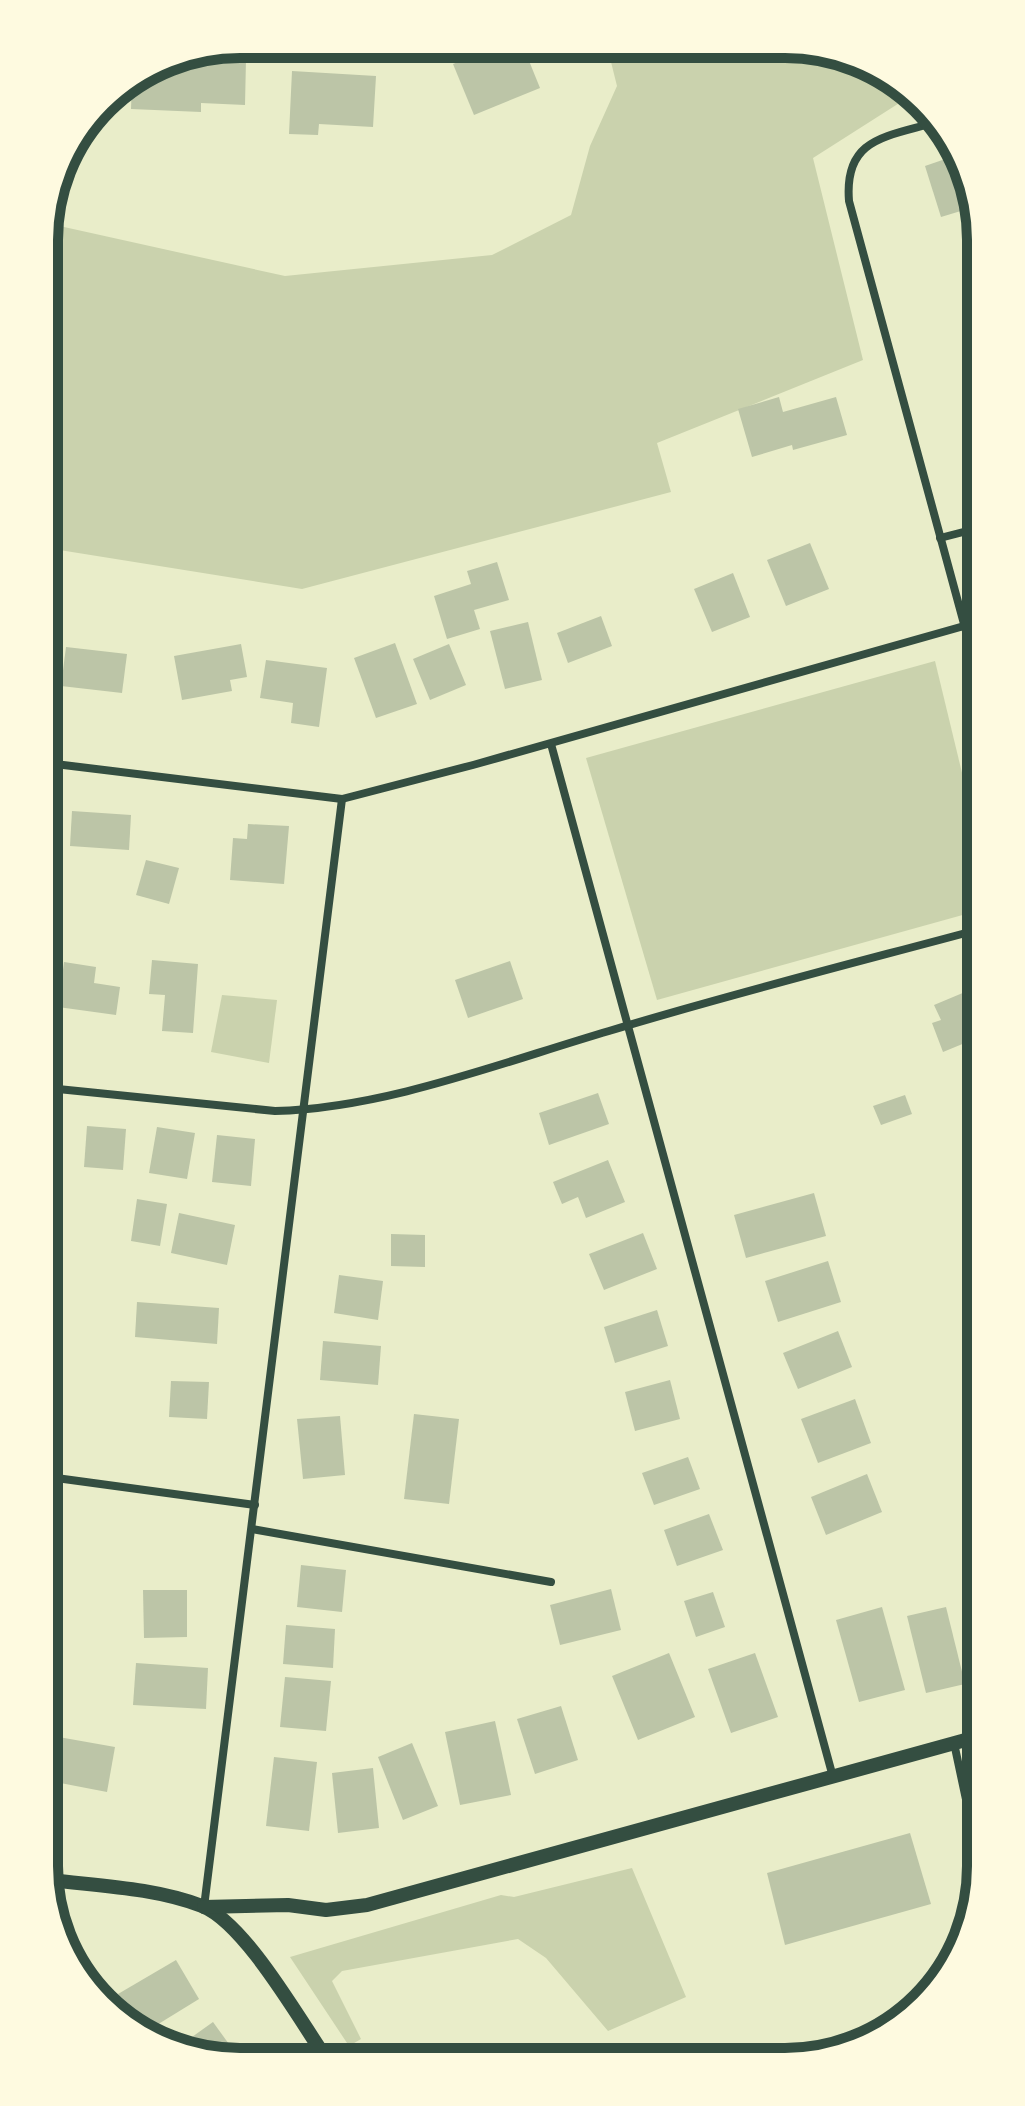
<svg xmlns="http://www.w3.org/2000/svg" width="1025" height="2106" viewBox="0 0 1025 2106" font-family="Quicksand,sans-serif">
<style>
.green{fill:#cad2ad}
.building{fill:#bcc5a7}
.lines{fill:none;stroke-linecap:round;stroke-linejoin:round}
.minor{stroke:#344e41;stroke-width:8}
.tertiary{stroke:#344e41;stroke-width:14}
.rim{fill:none;stroke:#344e41;stroke-width:10}
</style>
<rect width="100%" height="100%" fill="#e9edc9"/>
<!-- green -->
<g class="green">
<polygon points="607,46 823,48 915,93 813,158 863,360 657,443 671,492 302,589 47,548 46,223 285,276 492,255 571,215 590,146 617,86"/>
<polygon points="935,661 977,835 977,911 657,1000 586,758"/>
<polygon points="222,995 277,1000 269,1063 211,1052"/>
<polygon points="632,1868 686,1997 608,2031 546,1958 518,1939 342,1971 332,1981 361,2039 349,2046 290,1957 501,1895 514,1897"/>
</g>
<!-- building -->
<g class="building">
<polygon points="498,46 523,46 540,88 474,115 453,64"/>
<polygon points="172,57 246,59 245,105 201,103 201,112 131,109 132,80 154,66 172,67"/>
<polygon points="292,71 376,76 373,127 319,124 318,135 289,134"/>
<polygon points="954,156 974,189 974,207 941,217 925,166"/>
<polygon points="779,397 783,412 836,397 847,435 793,450 792,445 752,457 738,409"/>
<polygon points="810,543 829,589 786,606 767,560"/>
<polygon points="497,562 509,600 474,610 480,629 447,639 434,596 471,584 467,571"/>
<polygon points="733,573 750,617 712,632 694,589"/>
<polygon points="601,616 612,646 568,663 557,633"/>
<polygon points="528,622 542,680 505,689 490,631"/>
<polygon points="395,643 417,704 376,718 354,658"/>
<polygon points="241,644 247,677 230,680 232,691 182,700 174,656"/>
<polygon points="449,644 466,685 430,700 413,659"/>
<polygon points="66,647 127,654 122,693 61,686"/>
<polygon points="266,660 327,668 319,727 291,723 293,703 260,698"/>
<polygon points="47,807 61,809 57,858 48,857"/>
<polygon points="72,811 131,815 129,850 70,846"/>
<polygon points="248,824 289,826 284,884 230,880 233,838 247,839"/>
<polygon points="146,860 179,868 169,904 136,895"/>
<polygon points="152,960 198,964 193,1033 162,1031 165,995 149,994"/>
<polygon points="510,961 523,999 468,1018 455,980"/>
<polygon points="64,962 96,967 94,983 120,987 116,1015 58,1007"/>
<polygon points="977,987 977,1038 943,1052 932,1023 941,1020 934,1005"/>
<polygon points="598,1093 609,1124 549,1145 539,1113"/>
<polygon points="905,1095 912,1114 881,1125 873,1106"/>
<polygon points="87,1126 126,1129 123,1170 84,1167"/>
<polygon points="157,1127 195,1133 187,1179 149,1173"/>
<polygon points="217,1135 255,1139 251,1186 212,1182"/>
<polygon points="608,1160 625,1202 586,1218 578,1197 562,1204 553,1182"/>
<polygon points="49,1178 54,1178 51,1211 49,1211"/>
<polygon points="814,1193 826,1236 746,1258 734,1215"/>
<polygon points="137,1199 167,1204 160,1246 131,1241"/>
<polygon points="179,1213 235,1225 227,1265 171,1253"/>
<polygon points="643,1233 657,1269 604,1290 589,1254"/>
<polygon points="391,1234 425,1235 425,1267 391,1266"/>
<polygon points="828,1261 841,1302 778,1322 765,1281"/>
<polygon points="339,1275 383,1281 378,1320 334,1313"/>
<polygon points="137,1302 219,1308 217,1344 135,1337"/>
<polygon points="657,1310 668,1346 615,1363 604,1327"/>
<polygon points="838,1331 852,1367 798,1389 783,1353"/>
<polygon points="323,1341 381,1346 378,1385 320,1380"/>
<polygon points="670,1380 680,1419 635,1431 625,1392"/>
<polygon points="171,1381 209,1382 207,1419 169,1417"/>
<polygon points="855,1399 871,1443 818,1463 801,1419"/>
<polygon points="414,1414 459,1419 449,1504 404,1499"/>
<polygon points="340,1416 345,1475 303,1479 297,1419"/>
<polygon points="688,1457 700,1489 654,1505 642,1473"/>
<polygon points="867,1474 882,1512 826,1535 811,1497"/>
<polygon points="709,1514 723,1550 677,1566 664,1530"/>
<polygon points="301,1565 346,1570 342,1612 297,1607"/>
<polygon points="611,1589 621,1630 560,1645 550,1605"/>
<polygon points="143,1590 187,1590 187,1637 144,1638"/>
<polygon points="713,1592 725,1627 696,1637 684,1601"/>
<polygon points="882,1607 905,1690 859,1702 836,1620"/>
<polygon points="946,1607 965,1684 926,1693 907,1616"/>
<polygon points="286,1625 335,1629 333,1668 283,1664"/>
<polygon points="669,1653 695,1717 638,1740 612,1676"/>
<polygon points="755,1653 778,1717 731,1733 708,1669"/>
<polygon points="136,1663 208,1668 206,1709 133,1705"/>
<polygon points="285,1677 331,1681 326,1731 280,1727"/>
<polygon points="561,1706 578,1760 535,1774 517,1719"/>
<polygon points="495,1721 511,1795 460,1805 445,1732"/>
<polygon points="53,1736 115,1747 107,1792 50,1781"/>
<polygon points="412,1743 438,1806 403,1820 378,1757"/>
<polygon points="274,1757 317,1762 309,1831 266,1826"/>
<polygon points="373,1768 379,1828 338,1833 332,1773"/>
<polygon points="910,1833 931,1904 785,1945 767,1873"/>
<polygon points="176,1960 199,1999 147,2031 138,2027 118,1994"/>
<polygon points="213,2022 239,2058 202,2058 178,2047"/>
</g>
<g class="lines">
<!-- minor -->
<g class="minor">
<path d="M933,123C884,137 844,139 849,201L976,668"/>
<polyline points="940,538 975,529"/>
<polyline points="551,744 833,1777"/>
<polyline points="47,763 342,799 473,765 964,626"/>
<path d="M48,1088L275,1111C386,1108 503,1062 609,1031C731,994 854,963 977,930"/>
<polyline points="49,1477 255,1505"/>
<polyline points="252,1529 551,1582"/>
<polyline points="954,1743 981,1870"/>
<polyline points="204,1907 342,799"/>
</g>
<!-- tertiary -->
<g class="tertiary">
<path d="M51,1880C101,1886 155,1888 202,1906C245,1923 299,2019 326,2058"/>
<polyline points="204,1907 288,1905 326,1910 367,1905 980,1736"/>
</g>
</g>
<!-- crop -->
<path d="M0 0H1025V2106H0ZM240 58H785A182 182 0 0 1 967 240V1866A182 182 0 0 1 785 2048H240A182 182 0 0 1 58 1866V240A182 182 0 0 1 240 58Z" fill="#fefae0" fill-rule="evenodd"/>
<path class="rim" d="M240 58H785A182 182 0 0 1 967 240V1866A182 182 0 0 1 785 2048H240A182 182 0 0 1 58 1866V240A182 182 0 0 1 240 58Z"/>
</svg>
